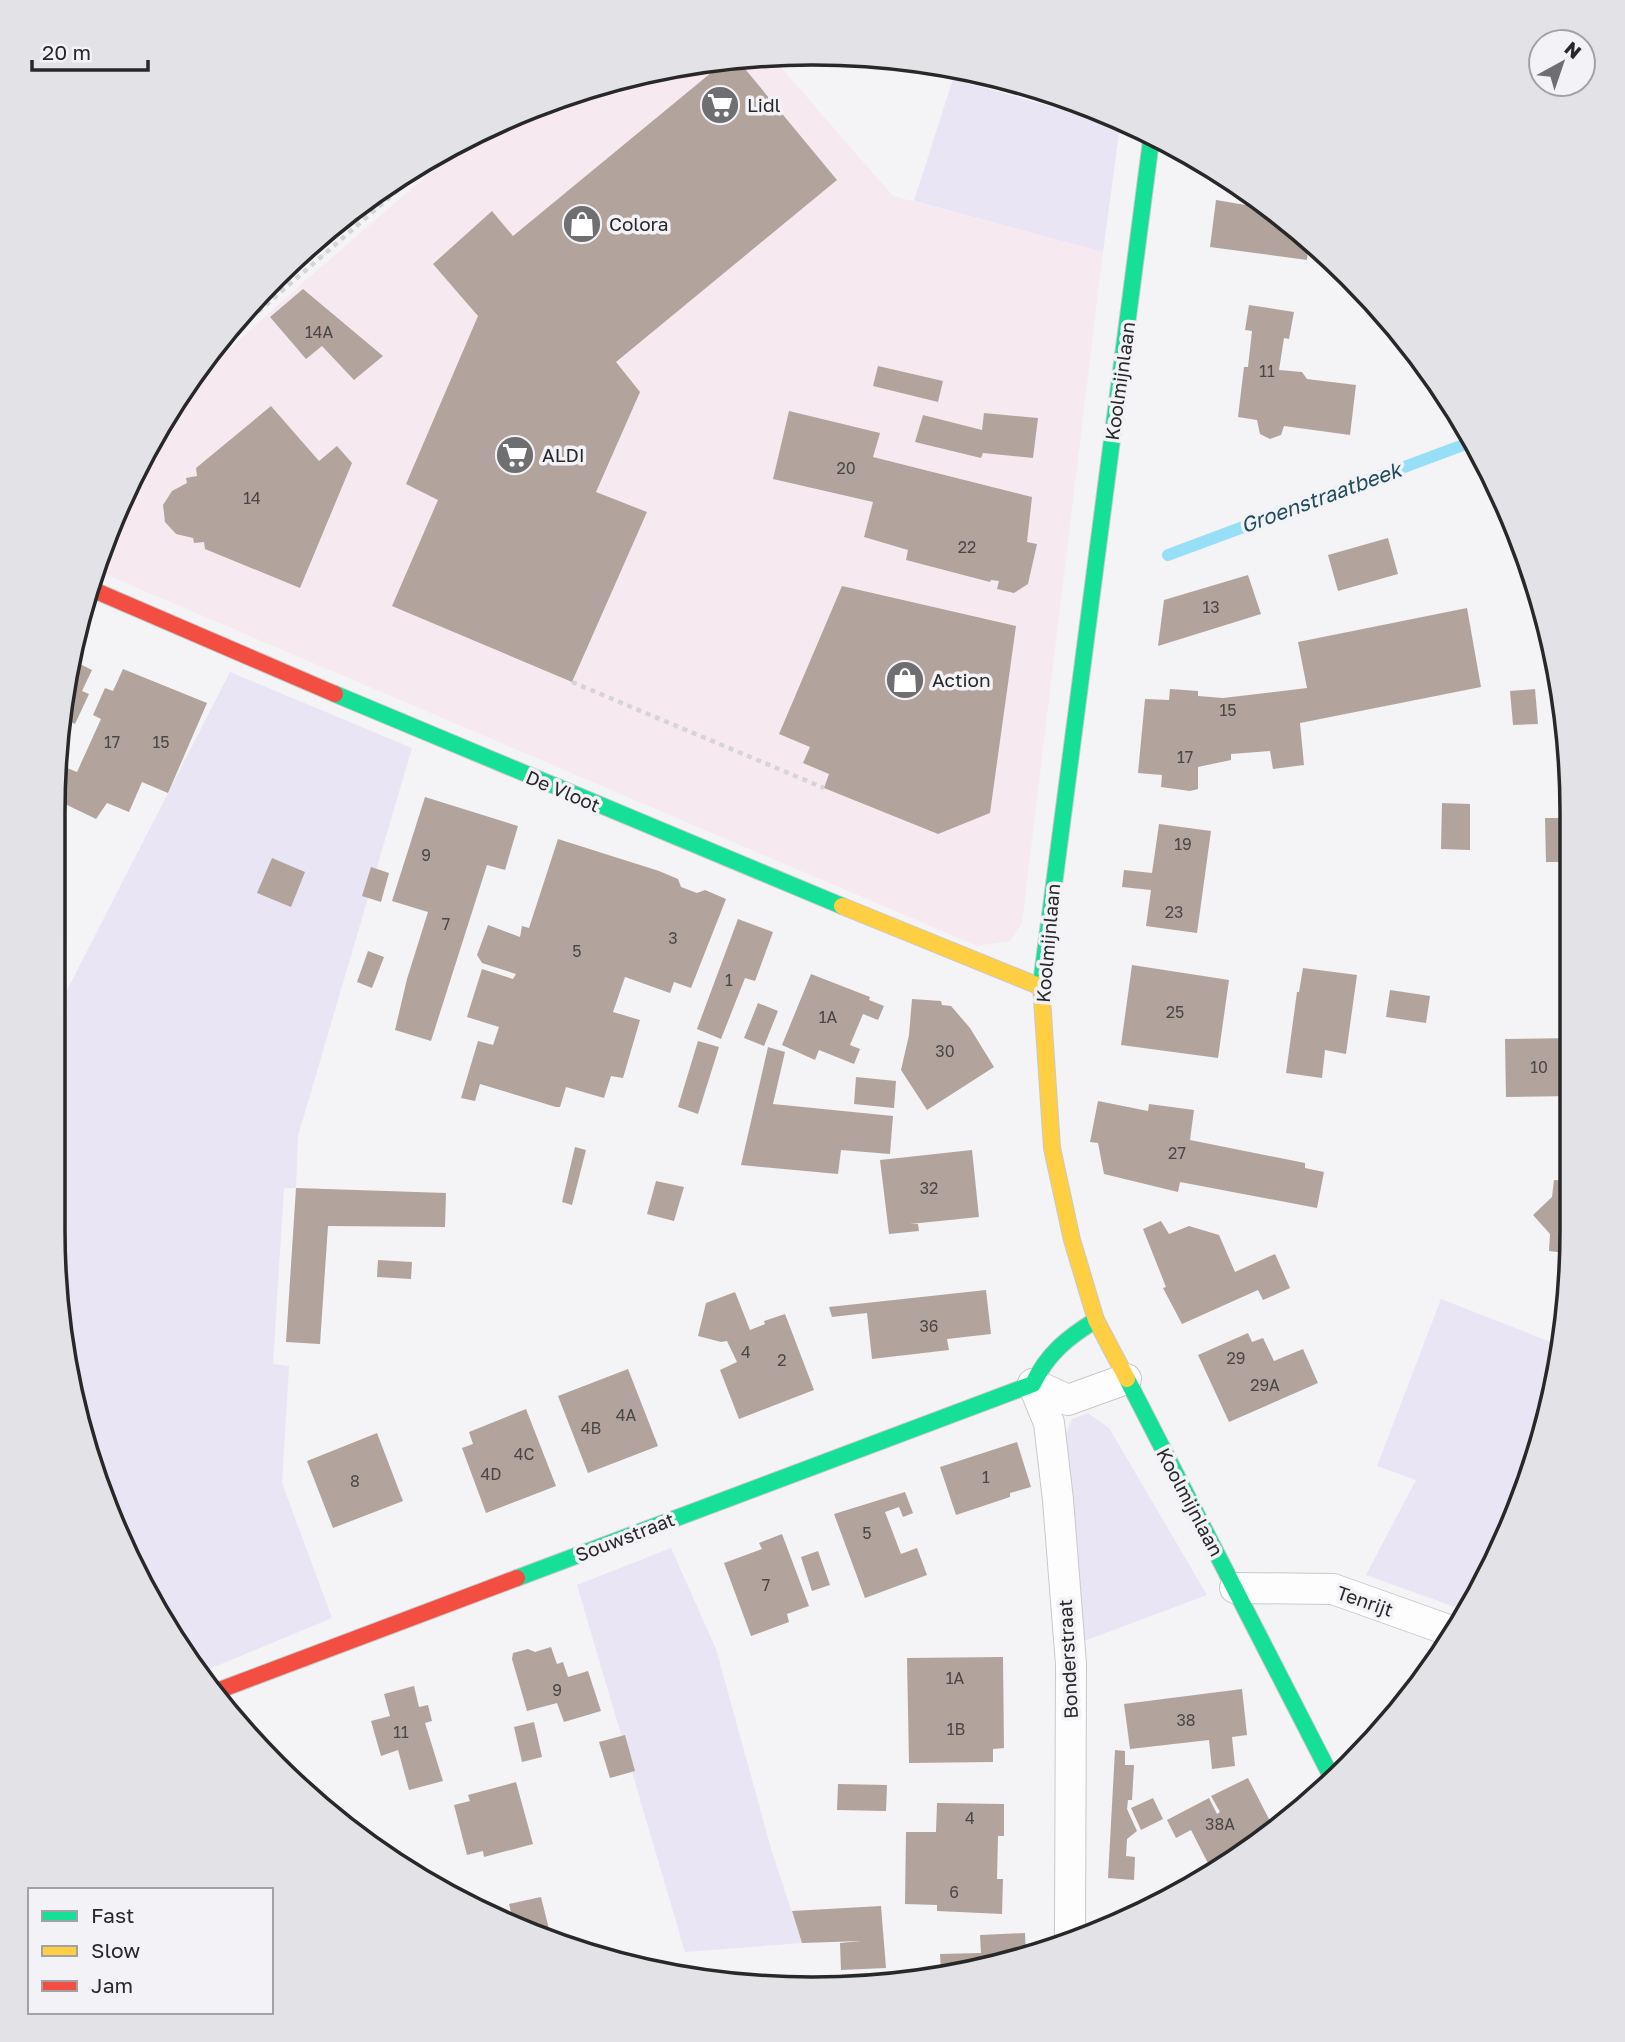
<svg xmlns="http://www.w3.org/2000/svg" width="1625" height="2042" viewBox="0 0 1625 2042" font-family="'Golos Text',sans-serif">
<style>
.commercial{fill:#f7e9f0}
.green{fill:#e9e5f5}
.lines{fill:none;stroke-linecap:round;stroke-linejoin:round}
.stream{stroke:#96dff7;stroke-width:12}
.building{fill:#b2a49d}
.street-casing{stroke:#c9c8cb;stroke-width:32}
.fast-casing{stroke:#c9c8cb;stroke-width:18}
.slow-casing{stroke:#c9c8cb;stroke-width:18}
.jam-casing{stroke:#c9c8cb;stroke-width:18}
.path{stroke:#d5d4d6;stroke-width:4.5;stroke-dasharray:5 5;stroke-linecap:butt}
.street{stroke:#fdfdfe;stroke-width:30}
.fast{stroke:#16e098;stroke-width:16}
.slow{stroke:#ffcf43;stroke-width:16}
.jam{stroke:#f24e42;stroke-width:16}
.labels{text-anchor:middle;stroke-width:7;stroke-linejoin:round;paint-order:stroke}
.number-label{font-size:16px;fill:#4a4746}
.poi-label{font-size:19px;fill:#282829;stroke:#f3f2f7;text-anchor:start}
.street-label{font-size:19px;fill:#282829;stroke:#f3f2f7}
.water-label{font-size:21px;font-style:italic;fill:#1e4c5a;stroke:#f3f2f7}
.rim{fill:none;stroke:#282829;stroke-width:3.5}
</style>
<rect width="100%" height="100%" fill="#f4f3f6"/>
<!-- commercial -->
<polygon class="commercial" points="772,57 893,196 1103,252 1022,923 1010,941 977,946 93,569 155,432 187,387 299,286 471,137 569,93 714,59"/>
<!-- green -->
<g class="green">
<polygon points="953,79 1120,126 1103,252 914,201"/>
<polygon points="230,672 412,748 298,1136 296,1188 284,1188 273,1364 289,1366 282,1483 332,1618 202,1672 154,1609 78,1426 53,1229 53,999 61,1002"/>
<polygon points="1441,1299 1561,1346 1558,1377 1514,1521 1463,1610 1366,1575 1416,1480 1377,1466"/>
<polygon points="1088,1413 1109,1428 1207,1595 1084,1641 1064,1438 1072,1419"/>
<polygon points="671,1548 716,1649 772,1852 802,1943 685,1952 577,1585"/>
</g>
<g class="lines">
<!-- stream -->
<polyline class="stream" points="1168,555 1474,441"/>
</g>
<!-- building -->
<g class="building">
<polygon points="729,58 736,58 837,180 616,362 640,392 596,492 647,512 572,682 392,606 438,500 406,484 478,316 433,264 492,211 513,236"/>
<polygon points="1216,200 1275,210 1309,241 1307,260 1210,247"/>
<polygon points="303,289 383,356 354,380 322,346 306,359 270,317"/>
<polygon points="1249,305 1294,312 1289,339 1284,338 1279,370 1302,372 1307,379 1356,385 1350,435 1284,426 1281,435 1270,439 1260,434 1257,420 1238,417 1244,367 1248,367 1252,331 1245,330"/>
<polygon points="878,366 943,381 938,402 873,386"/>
<polygon points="271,406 319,461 337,446 352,463 300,588 205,549 204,542 194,543 193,538 176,534 165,522 163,505 172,491 187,483 186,478 197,476 196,468"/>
<polygon points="789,411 880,433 873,457 1032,497 1027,542 1037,544 1028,584 1014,593 997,589 999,581 991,580 990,582 906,560 908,550 864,537 873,502 773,479"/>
<polygon points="984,413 1038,418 1033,458 983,453 981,458 915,442 923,415 982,430"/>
<polygon points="1388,538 1398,574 1338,591 1328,555"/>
<polygon points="1248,575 1261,614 1158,646 1164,600"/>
<polygon points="842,586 1016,626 990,813 938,834 824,788 829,774 803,763 810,747 779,734"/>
<polygon points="1467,608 1481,687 1300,723 1304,765 1273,769 1270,751 1231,754 1231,760 1198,767 1198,789 1190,791 1161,787 1162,775 1138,773 1145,699 1169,700 1170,689 1198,691 1198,696 1223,698 1307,688 1298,642"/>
<polygon points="74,661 92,670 82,691 89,694 75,724 63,718"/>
<polygon points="123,669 207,703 168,793 142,782 129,812 107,803 96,819 65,804 60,813 54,810 54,778 60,765 77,772 101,719 93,715 105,688 113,691"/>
<polygon points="1535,689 1538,724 1513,725 1510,691"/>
<polygon points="425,797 518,826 505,870 487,865 431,1041 395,1030 407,979 428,912 392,901"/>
<polygon points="1442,803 1470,804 1470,850 1441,849"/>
<polygon points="1564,810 1571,810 1571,862 1546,862 1545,818 1564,818"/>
<polygon points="1159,824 1211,831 1197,933 1146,926 1151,890 1122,887 1124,870 1152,873"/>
<polygon points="558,839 659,871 678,879 681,887 697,893 705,890 726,899 691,988 674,982 670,993 625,977 613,1012 640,1020 623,1078 611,1076 604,1098 566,1087 560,1107 556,1107 480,1084 475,1101 461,1098 478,1041 493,1045 499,1027 467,1017 482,969 513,979 516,974 482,963 477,955 488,925 520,937 522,926 529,928"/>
<polygon points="272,858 305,872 291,907 257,893"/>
<polygon points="371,867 389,873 381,902 362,896"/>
<polygon points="738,919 773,932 755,981 745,978 721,1039 697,1029"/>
<polygon points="368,951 384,957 372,988 357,982"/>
<polygon points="1132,965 1229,980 1218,1058 1121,1045"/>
<polygon points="1303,968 1357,975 1346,1054 1325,1050 1322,1078 1286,1073 1297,992 1299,992"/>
<polygon points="811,974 870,997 869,1000 884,1006 878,1020 863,1014 850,1045 860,1049 854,1064 819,1050 815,1060 782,1045"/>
<polygon points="1390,990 1430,996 1426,1023 1386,1017"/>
<polygon points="912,999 941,1001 942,1005 951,1006 970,1028 994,1067 927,1110 901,1070 909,1035"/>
<polygon points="758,1003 778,1011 764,1046 744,1038"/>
<polygon points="1572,1038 1572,1096 1506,1097 1505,1039"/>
<polygon points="698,1041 719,1047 698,1114 678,1107"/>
<polygon points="768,1047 785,1052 773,1104 893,1116 890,1154 841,1150 838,1174 741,1165"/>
<polygon points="856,1077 896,1081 894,1108 854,1104"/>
<polygon points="1098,1101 1148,1111 1149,1104 1194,1110 1190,1140 1305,1163 1305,1168 1324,1172 1317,1208 1180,1182 1178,1192 1104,1174 1098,1143 1090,1142"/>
<polygon points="575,1147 586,1150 572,1205 562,1202"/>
<polygon points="972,1150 979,1217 910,1224 918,1224 919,1231 889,1234 880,1160"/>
<polygon points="1554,1180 1572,1181 1572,1230 1570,1257 1566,1253 1549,1251 1550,1234 1533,1215 1552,1197"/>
<polygon points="656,1181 684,1187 674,1221 647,1214"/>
<polygon points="296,1188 446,1193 445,1227 328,1226 320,1344 286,1342"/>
<polygon points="1161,1221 1169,1234 1189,1226 1219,1235 1235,1272 1275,1254 1290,1288 1263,1300 1258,1290 1182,1324 1163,1288 1166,1287 1143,1229"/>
<polygon points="378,1260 412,1262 411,1279 377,1277"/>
<polygon points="986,1290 991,1334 947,1339 949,1350 872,1359 867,1313 832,1317 829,1307"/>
<polygon points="735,1292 750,1330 765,1324 764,1321 785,1314 814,1390 739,1419 720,1370 737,1362 727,1341 721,1342 698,1336 706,1303"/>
<polygon points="1248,1333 1252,1342 1263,1338 1274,1361 1303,1349 1318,1383 1229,1422 1198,1355"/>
<polygon points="628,1369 658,1446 588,1473 558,1396"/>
<polygon points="526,1409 556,1486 486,1513 462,1448 473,1444 469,1432"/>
<polygon points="377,1433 403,1501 333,1528 307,1461"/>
<polygon points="1017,1442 1031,1487 1010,1493 1010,1497 956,1515 940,1467"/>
<polygon points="905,1492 913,1513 903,1517 899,1507 885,1512 901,1554 917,1548 927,1575 865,1598 834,1514"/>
<polygon points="782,1534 809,1606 787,1614 789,1622 751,1636 724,1563 762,1549 759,1543"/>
<polygon points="818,1551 830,1585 812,1591 801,1557"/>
<polygon points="551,1647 557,1664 563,1662 568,1677 588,1671 601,1711 564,1722 557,1703 527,1711 512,1659 513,1653 528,1649 535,1652"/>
<polygon points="1003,1657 1004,1748 993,1749 993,1762 909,1763 907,1658"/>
<polygon points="414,1686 419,1707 428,1705 432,1721 425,1723 443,1781 409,1790 398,1750 381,1756 371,1721 390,1716 384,1694"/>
<polygon points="1242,1689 1247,1735 1232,1737 1235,1766 1212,1769 1209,1740 1130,1749 1124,1704"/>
<polygon points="534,1722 542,1757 522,1762 514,1727"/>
<polygon points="625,1735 635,1771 610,1778 599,1742"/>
<polygon points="1115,1750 1125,1751 1125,1765 1134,1765 1132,1800 1128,1800 1127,1809 1137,1831 1127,1839 1126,1856 1135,1857 1134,1880 1108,1878"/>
<polygon points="1248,1778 1274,1829 1213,1873 1191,1830 1176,1838 1167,1820 1209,1798 1217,1814 1220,1812 1211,1796"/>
<polygon points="516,1782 533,1844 484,1857 483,1851 467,1855 454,1805 470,1801 468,1795"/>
<polygon points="838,1784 887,1785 886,1811 837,1810"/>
<polygon points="1153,1798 1163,1819 1141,1830 1131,1808"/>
<polygon points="937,1803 1004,1804 1004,1836 998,1836 997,1879 1003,1879 1002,1914 937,1911 937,1905 905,1904 906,1832 936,1832"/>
<polygon points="541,1897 551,1937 513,1921 509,1904"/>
<polygon points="881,1906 886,1968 841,1970 840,1943 861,1941 802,1943 792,1911"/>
<polygon points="1025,1933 1026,1957 1009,1964 941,1973 940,1954 981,1953 980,1935"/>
</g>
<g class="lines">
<!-- street casing -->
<g class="street-casing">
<g id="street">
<polyline points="1033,1384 1049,1423 1058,1500 1071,1664 1070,1938"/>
<polyline points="1033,1384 1068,1400 1126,1379"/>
<polyline points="1235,1588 1333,1589 1451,1631"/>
</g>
</g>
<!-- fast casing -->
<g class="fast-casing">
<g id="fast">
<polyline points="335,694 842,906"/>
<polyline points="1041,984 1152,133"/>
<polyline points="1127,1379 1333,1780"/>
<path d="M517,1578L1033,1384C1047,1354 1068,1337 1096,1320"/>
</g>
</g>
<!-- slow casing -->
<g class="slow-casing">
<g id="slow">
<polyline points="842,906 1041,987"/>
<polyline points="1041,984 1052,1148 1072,1240 1096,1320 1127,1379"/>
</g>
</g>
<!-- jam casing -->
<g class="jam-casing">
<g id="jam">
<polyline points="89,588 335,694"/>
<polyline points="217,1691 517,1578"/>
</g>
</g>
<!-- path -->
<g class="path">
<polyline points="213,351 445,149"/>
<polyline points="572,682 824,788"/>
</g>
<!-- street -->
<use href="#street" class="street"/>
<!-- fast -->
<use href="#fast" class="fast"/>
<!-- slow -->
<use href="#slow" class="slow"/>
<!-- jam -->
<use href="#jam" class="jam"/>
</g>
<!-- icons -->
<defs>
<g id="supermarket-disc" transform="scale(2.0125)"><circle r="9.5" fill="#6f6f71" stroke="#f3f2f7"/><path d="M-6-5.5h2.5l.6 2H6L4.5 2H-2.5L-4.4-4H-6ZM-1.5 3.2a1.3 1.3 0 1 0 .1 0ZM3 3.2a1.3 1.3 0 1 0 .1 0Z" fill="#fff"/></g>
<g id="shop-disc" transform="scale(2.0125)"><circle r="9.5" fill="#6f6f71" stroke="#f3f2f7"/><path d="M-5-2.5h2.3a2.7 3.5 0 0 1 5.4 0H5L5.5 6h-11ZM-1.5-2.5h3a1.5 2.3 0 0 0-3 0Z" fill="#fff"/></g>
</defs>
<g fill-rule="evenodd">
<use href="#supermarket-disc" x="720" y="105"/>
<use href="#shop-disc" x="582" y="224"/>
<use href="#supermarket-disc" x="515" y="455"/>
<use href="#shop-disc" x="905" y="680"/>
</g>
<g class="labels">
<!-- number labels -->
<g class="number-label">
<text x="319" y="338">14A</text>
<text x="1267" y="377">11</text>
<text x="846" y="474">20</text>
<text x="252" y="504">14</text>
<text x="967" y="553">22</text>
<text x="1211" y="613">13</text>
<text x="1228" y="716">15</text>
<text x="112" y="748">17</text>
<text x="161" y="748">15</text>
<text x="1185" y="763">17</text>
<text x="1183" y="850">19</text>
<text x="426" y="861">9</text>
<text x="1174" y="918">23</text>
<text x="446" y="930">7</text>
<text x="673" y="944">3</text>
<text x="577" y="957">5</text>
<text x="729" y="986">1</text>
<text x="1175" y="1018">25</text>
<text x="828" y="1023">1A</text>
<text x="945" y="1057">30</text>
<text x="1539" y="1073">10</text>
<text x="1177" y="1159">27</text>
<text x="929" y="1194">32</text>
<text x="929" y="1332">36</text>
<text x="746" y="1358">4</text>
<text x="1236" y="1364">29</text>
<text x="782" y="1366">2</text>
<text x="1265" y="1391">29A</text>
<text x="626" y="1421">4A</text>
<text x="591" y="1434">4B</text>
<text x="524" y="1460">4C</text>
<text x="491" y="1480">4D</text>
<text x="986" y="1483">1</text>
<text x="355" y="1487">8</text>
<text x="867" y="1539">5</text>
<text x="766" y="1591">7</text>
<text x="955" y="1684">1A</text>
<text x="557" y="1696">9</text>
<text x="1186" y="1726">38</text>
<text x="956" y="1735">1B</text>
<text x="401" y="1738">11</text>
<text x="970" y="1824">4</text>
<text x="1220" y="1830">38A</text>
<text x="954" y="1898">6</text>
</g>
<!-- poi labels -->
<g class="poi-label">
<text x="747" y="112">Lidl</text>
<text x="609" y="231">Colora</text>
<text x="542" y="462">ALDI</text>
<text x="932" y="687">Action</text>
</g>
<!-- street labels -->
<g class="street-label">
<text transform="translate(1120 381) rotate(-82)" y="7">Koolmijnlaan</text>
<text transform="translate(563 791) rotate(23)" y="7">De Vloot</text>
<text transform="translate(1048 943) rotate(-85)" y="7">Koolmijnlaan</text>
<text transform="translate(1190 1502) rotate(62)" y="7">Koolmijnlaan</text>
<text transform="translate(625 1537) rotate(-21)" y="7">Souwstraat</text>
<text transform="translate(1365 1601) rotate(19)" y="7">Tenrijt</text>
<text transform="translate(1068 1659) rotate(-93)" y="7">Bonderstraat</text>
</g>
<!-- water labels -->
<g class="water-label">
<text transform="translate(1321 498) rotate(-20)" y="7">Groenstraatbeek</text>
</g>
</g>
<!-- crop -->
<path d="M0 0H1625V2042H0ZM812 65H813A747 747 0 0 1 1560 812V1230A747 747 0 0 1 813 1977H812A747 747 0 0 1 65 1230V812A747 747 0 0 1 812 65Z" fill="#e3e2e7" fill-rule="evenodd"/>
<path class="rim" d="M812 65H813A747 747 0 0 1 1560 812V1230A747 747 0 0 1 813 1977H812A747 747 0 0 1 65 1230V812A747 747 0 0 1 812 65Z"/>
<!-- legend -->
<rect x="28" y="1888" width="245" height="126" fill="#f3f2f7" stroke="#a2a1a5" stroke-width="2"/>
<rect x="42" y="1911" width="35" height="10" fill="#16e098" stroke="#a2a1a5" stroke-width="2"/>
<text x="91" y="1923" font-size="21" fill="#282829">Fast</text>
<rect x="42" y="1946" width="35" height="10" fill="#ffcf43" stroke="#a2a1a5" stroke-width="2"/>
<text x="91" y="1958" font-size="21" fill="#282829">Slow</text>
<rect x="42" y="1981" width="35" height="10" fill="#f24e42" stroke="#a2a1a5" stroke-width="2"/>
<text x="91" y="1993" font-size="21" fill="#282829">Jam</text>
<!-- north arrow -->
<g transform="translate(1562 63) rotate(40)"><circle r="33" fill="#f3f2f7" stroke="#a2a1a5" stroke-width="2"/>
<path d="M0-5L12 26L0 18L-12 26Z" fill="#6f6f71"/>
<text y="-10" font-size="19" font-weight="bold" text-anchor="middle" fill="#282829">N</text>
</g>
<!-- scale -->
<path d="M32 60v10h116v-10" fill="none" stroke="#282829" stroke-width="3.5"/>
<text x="42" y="60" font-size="21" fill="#282829" stroke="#f3f2f7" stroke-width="5" paint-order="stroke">20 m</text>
</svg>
